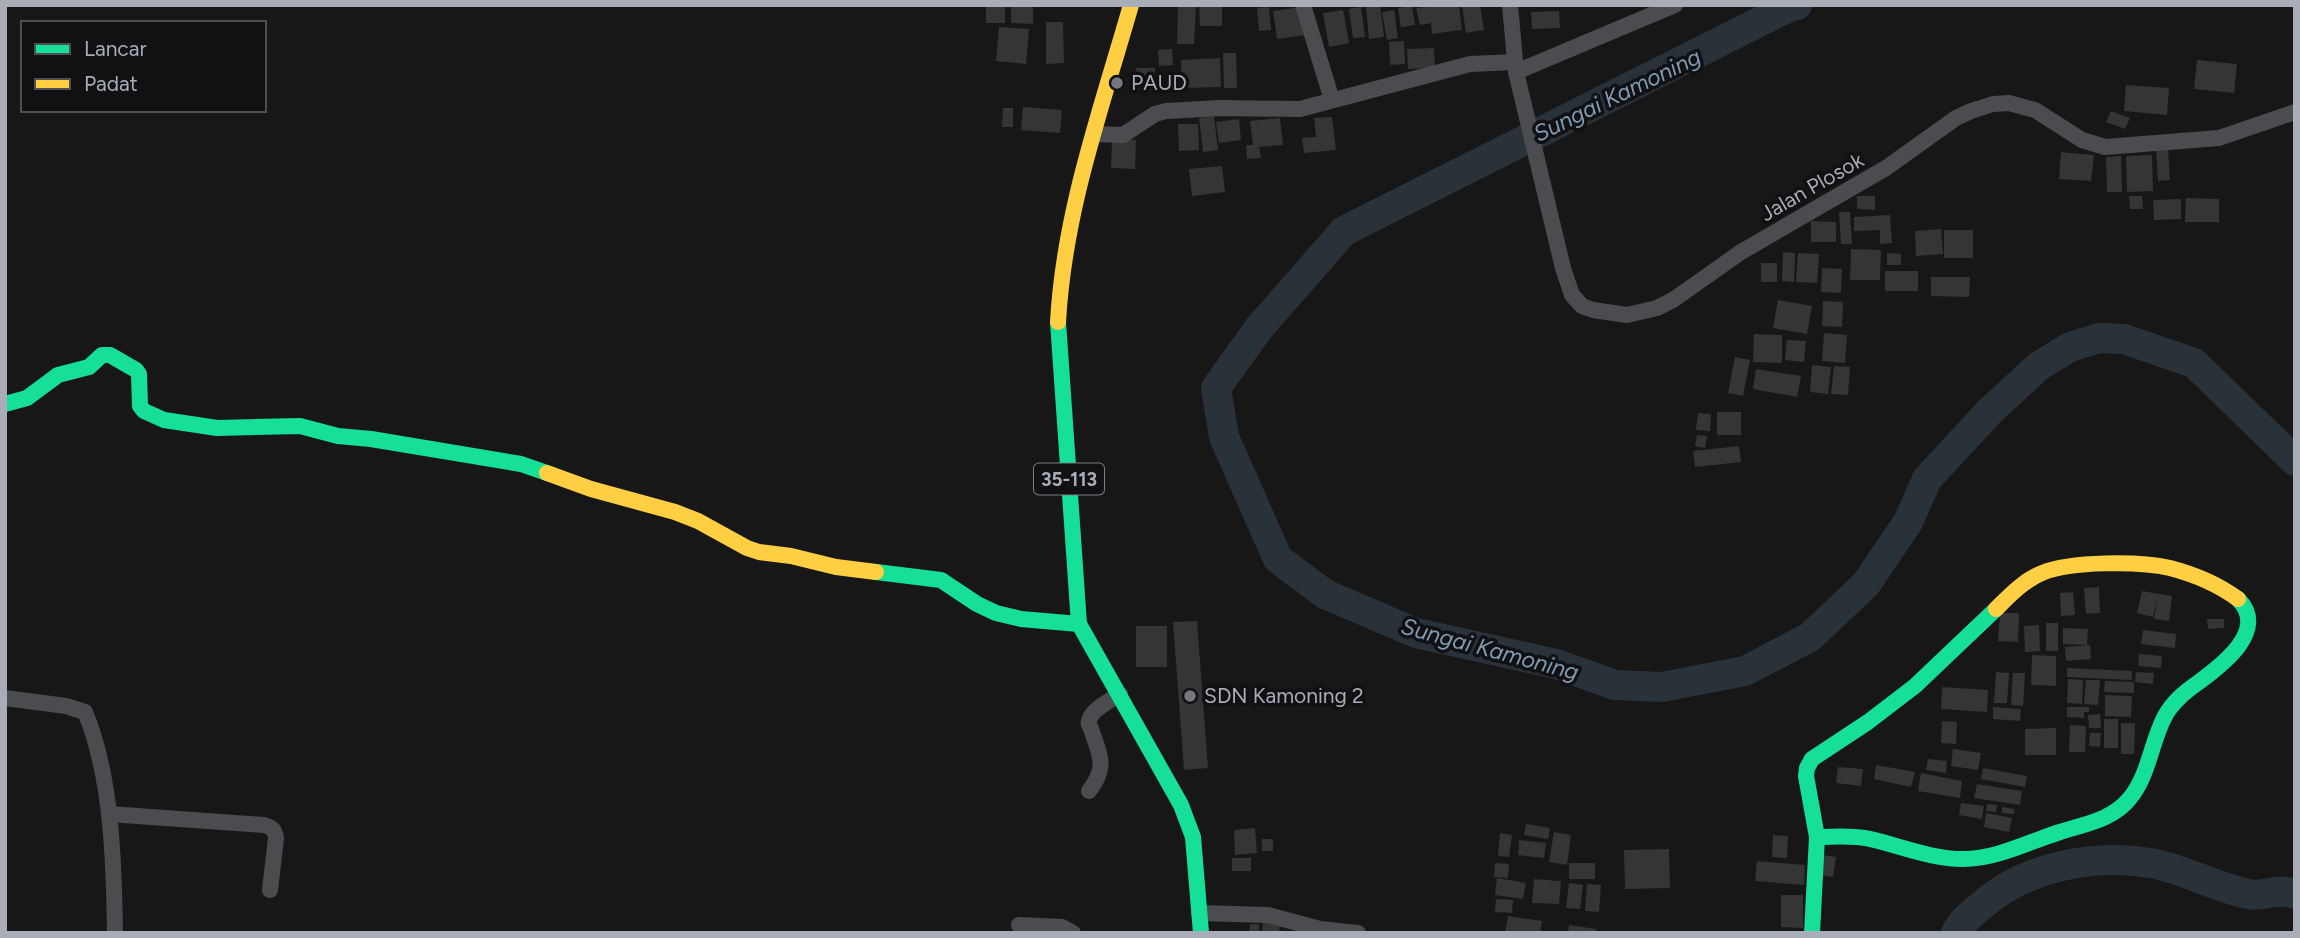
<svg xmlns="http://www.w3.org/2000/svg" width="2300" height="938" viewBox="0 0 2300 938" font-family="Figtree,sans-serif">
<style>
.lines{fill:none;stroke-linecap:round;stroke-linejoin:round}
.river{stroke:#2a3239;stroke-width:30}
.building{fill:#353536}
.street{stroke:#4b4c50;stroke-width:16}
.fast{stroke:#16e098;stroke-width:16}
.slow{stroke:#ffcf43;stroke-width:16}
.poi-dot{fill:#757880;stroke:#111113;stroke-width:2.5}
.labels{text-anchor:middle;stroke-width:7;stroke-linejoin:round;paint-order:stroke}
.shield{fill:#111113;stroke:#7b7e86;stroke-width:2}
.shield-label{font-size:19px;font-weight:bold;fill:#a8adb8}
.poi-label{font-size:21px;fill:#a8adb8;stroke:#111113;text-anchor:start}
.street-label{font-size:21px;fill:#a8adb8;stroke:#111113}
.water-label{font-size:23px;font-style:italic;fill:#7f9bb3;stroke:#111113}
</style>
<rect width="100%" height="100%" fill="#171717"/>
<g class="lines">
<!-- river -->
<g class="river">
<polyline points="1797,5 1791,6 1344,231 1259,328 1216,388 1224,437 1278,559 1325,594 1416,633 1556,664 1615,685 1662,687 1745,671 1810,637 1866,584 1908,522 1927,479 1990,411 2039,366 2070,347 2099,338 2124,339 2194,363 2295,461"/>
<path d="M1956,933C1962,921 1971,914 1981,906C2026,866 2093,854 2151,863C2184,869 2215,887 2248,894C2264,898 2274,887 2295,894"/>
</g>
</g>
<!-- building -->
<g class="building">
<polygon points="1011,5 1033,5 1033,24 1011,23"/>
<polygon points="1178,5 1196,5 1194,44 1177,44"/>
<polygon points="1380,5 1384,37 1369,39 1366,6"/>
<polygon points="1450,5 1459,5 1462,30 1432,34 1431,23 1420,25 1416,8"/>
<polygon points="1480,5 1484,30 1466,33 1462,6"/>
<rect x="986" y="6" width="19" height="17"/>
<polygon points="1199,6 1222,6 1222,26 1200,26"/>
<polygon points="1412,6 1415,25 1401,27 1398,8"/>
<polygon points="1269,7 1271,30 1259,31 1257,8"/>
<polygon points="1301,7 1305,35 1277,39 1273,11"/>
<polygon points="1361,7 1365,37 1353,38 1349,9"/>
<polygon points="1343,10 1349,43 1329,47 1323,13"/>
<polygon points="1394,10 1398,38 1387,40 1382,12"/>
<polygon points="1559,11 1560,28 1532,29 1531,12"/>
<polygon points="1046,22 1063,22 1064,63 1046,64"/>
<polygon points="999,27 1029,29 1026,64 996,61"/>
<polygon points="1404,41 1405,64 1390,65 1389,42"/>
<polygon points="1434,48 1435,68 1408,69 1407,49"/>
<polygon points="1172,49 1173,65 1159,66 1158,50"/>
<polygon points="1223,53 1236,53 1237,88 1224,88"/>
<polygon points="1220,58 1221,87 1182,88 1181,60"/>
<polygon points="2197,60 2237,64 2234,93 2194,89"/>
<polygon points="1136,68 1155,68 1154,90 1136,89"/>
<polygon points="2126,85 2169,88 2167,115 2124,111"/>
<polygon points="1023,107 1062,110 1060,133 1021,130"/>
<polygon points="1003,108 1013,108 1013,127 1002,127"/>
<polygon points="2111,111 2130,118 2125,129 2106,122"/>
<polygon points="1214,116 1218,150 1203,152 1199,118"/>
<polygon points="1332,117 1336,150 1304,153 1302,138 1316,137 1314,118"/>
<polygon points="1280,118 1283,145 1259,147 1261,158 1247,159 1246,145 1253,145 1250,121"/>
<polygon points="1239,119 1241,140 1219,143 1216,122"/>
<polygon points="1178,124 1198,124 1199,150 1179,151"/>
<polygon points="1112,139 1136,140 1135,169 1111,168"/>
<polygon points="2156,148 2168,148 2170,180 2158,181"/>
<polygon points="2061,152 2094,155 2091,181 2059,179"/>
<polygon points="2152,155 2153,191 2127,192 2126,156"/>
<polygon points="2121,156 2122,192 2107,192 2106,157"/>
<polygon points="1222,166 1225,192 1192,196 1189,169"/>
<polygon points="1857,196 1875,196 1875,210 1857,209"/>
<polygon points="2129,196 2142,196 2143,209 2130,209"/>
<polygon points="2186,198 2219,199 2219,222 2185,222"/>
<polygon points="2181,199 2181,219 2154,220 2153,200"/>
<polygon points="1839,212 1850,212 1852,244 1841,244"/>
<polygon points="1890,215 1892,243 1880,244 1880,230 1854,231 1854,217"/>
<polygon points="1811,221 1836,222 1836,242 1811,242"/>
<polygon points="1941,229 1943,254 1916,256 1915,231"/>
<rect x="1944" y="230" width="29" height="28"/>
<polygon points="1851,249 1881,250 1880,280 1850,280"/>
<polygon points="1783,252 1795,253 1794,282 1782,281"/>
<polygon points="1798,253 1819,254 1817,283 1796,282"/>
<polygon points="1887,253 1901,254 1901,265 1887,265"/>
<rect x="1761" y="263" width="16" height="19"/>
<polygon points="1822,268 1842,269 1841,293 1821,292"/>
<rect x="1885" y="271" width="33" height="20"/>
<polygon points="1931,277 1970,277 1969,297 1931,296"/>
<polygon points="1778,300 1812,306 1807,334 1773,328"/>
<polygon points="1823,301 1843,302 1842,327 1822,326"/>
<polygon points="1824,333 1847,335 1845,363 1822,361"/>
<polygon points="1754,334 1782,335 1782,363 1753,362"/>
<polygon points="1787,340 1806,341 1804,362 1785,360"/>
<polygon points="1735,357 1750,360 1743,396 1728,393"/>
<polygon points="1812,365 1831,367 1828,394 1810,392"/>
<polygon points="1834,366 1850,367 1848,395 1831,394"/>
<polygon points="1756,369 1801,376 1797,397 1753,389"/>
<rect x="1717" y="412" width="24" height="23"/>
<polygon points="1698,413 1711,414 1710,431 1696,430"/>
<polygon points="1697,435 1707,436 1705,448 1695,446"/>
<polygon points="1739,446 1741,462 1695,467 1693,451"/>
<polygon points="2099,587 2100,613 2086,614 2084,588"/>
<polygon points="2142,591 2172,596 2169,621 2154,619 2157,599 2153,617 2137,613"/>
<polygon points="2073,592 2075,615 2061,616 2060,593"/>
<polygon points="2000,613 2019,613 2018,642 1998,641"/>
<polygon points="2207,619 2224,619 2224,628 2208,629"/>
<polygon points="1197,621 1208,768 1184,770 1173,622"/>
<rect x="2046" y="623" width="12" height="28"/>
<polygon points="2039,625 2040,651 2025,652 2024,626"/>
<rect x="1136" y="626" width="31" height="41"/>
<polygon points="2063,628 2088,629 2087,645 2063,644"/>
<polygon points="2143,630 2176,634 2175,648 2141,644"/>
<polygon points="2090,645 2091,659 2066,661 2065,647"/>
<polygon points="2139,654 2162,656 2161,668 2138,666"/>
<polygon points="2032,655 2056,656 2056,686 2031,685"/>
<polygon points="2067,668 2132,671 2132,680 2067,677"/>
<polygon points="1996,672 2009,673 2007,703 1994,703"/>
<polygon points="2136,672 2154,673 2153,684 2135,682"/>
<polygon points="2013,673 2025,673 2023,706 2011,705"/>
<polygon points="2068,679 2083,680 2082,704 2067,703"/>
<polygon points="2086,680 2100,680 2098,705 2084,704"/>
<polygon points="2105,681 2134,682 2134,693 2104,692"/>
<polygon points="1942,687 1988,690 1987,712 1941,709"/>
<polygon points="2105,695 2132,696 2131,717 2105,716"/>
<polygon points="1993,707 2021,709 2020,721 1993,719"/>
<polygon points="2067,707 2089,707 2089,712 2084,712 2084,718 2067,717"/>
<polygon points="2100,714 2101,728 2089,728 2088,715"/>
<rect x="2104" y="719" width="14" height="29"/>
<polygon points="1942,721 1957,722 1956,744 1941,743"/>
<polygon points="2121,723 2135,723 2134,754 2121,754"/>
<polygon points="2070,725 2086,726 2085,752 2069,752"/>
<polygon points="2056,728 2056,755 2025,755 2025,729"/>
<polygon points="2090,733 2101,733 2100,747 2089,746"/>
<polygon points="1953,749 1981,753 1978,770 1951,766"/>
<polygon points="1928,759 1947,761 1946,773 1926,770"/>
<polygon points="1876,765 1915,772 1911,787 1874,779"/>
<polygon points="1838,767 1863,769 1861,786 1836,783"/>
<polygon points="1983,768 2027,776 2025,787 1981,779"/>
<polygon points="1921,773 1962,781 1960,798 1918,791"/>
<polygon points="1977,784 2022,791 2020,805 1974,798"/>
<polygon points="1961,803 1984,806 1982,819 1959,815"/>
<polygon points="1987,804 1997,805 1996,812 1986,811"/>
<polygon points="2002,807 2014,809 2014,814 2002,813"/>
<polygon points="1986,813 2012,818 2009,832 1984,827"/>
<polygon points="1526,824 1550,828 1548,839 1524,835"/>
<polygon points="1255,828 1257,853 1235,855 1234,830"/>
<polygon points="1554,832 1571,835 1567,865 1549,862"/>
<polygon points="1500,833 1512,835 1509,857 1498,856"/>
<polygon points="1773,835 1788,836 1787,858 1772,857"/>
<rect x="1262" y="839" width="11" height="12"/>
<polygon points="1519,840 1546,843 1544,858 1518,855"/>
<polygon points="1669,849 1670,888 1625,889 1624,850"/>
<polygon points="1822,855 1836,857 1833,877 1818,875"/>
<rect x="1232" y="858" width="19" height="13"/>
<polygon points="1757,861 1805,865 1804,885 1755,881"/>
<polygon points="1495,863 1509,864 1508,878 1494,877"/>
<rect x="1569" y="863" width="26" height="16"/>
<polygon points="1497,878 1526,883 1523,899 1495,895"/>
<polygon points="1534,879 1561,881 1559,904 1532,903"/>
<polygon points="1569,883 1583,885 1580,909 1566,908"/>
<polygon points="1587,884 1601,885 1599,912 1585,911"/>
<polygon points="1781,895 1803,895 1803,928 1781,927"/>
<polygon points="1496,899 1513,900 1512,913 1495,912"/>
<polygon points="1508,916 1542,921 1540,933 1505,933"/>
<polygon points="1263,921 1280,923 1279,933 1262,933"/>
<polygon points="1250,924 1259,924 1259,933 1249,933"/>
<polygon points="1569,925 1596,929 1595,933 1568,933"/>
</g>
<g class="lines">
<!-- street -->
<g class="street">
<polyline points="1303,5 1332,100"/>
<polyline points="1510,5 1516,72 1563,268 1572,295 1582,306 1593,310 1627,315 1657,308 1673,300 1741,252 1886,168 1956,118 1971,111 1993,104 2009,103 2035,110 2082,140 2105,147 2219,138 2295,112"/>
<polyline points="1516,72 1675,5"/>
<polyline points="1095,134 1123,135 1155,114 1166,111 1221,108 1300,109 1470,64 1515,62"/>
<path d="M5,698L66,706L85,712C112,776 114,864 115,933"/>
<path d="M1089,791C1108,767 1100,755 1091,729C1089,724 1087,724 1090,718C1094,708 1111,700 1120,694"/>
<path d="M109,814L264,825C272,827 275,830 276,838L270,890"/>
<polyline points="1199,913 1268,915 1320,929 1358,933"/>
<polyline points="1019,925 1062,927 1073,933"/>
</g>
<!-- fast -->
<g class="fast">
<polyline points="1058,322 1079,624 1181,805 1193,837 1201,933"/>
<polyline points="5,404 27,398 58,375 89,367 102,355 110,355 136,370 139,374 140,406 144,411 164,420 217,428 300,426 338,436 371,439 521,464 547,473"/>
<polyline points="876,572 941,580 977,604 996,613 1021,619 1079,624"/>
<polyline points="1817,837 1806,776 1807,768 1812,759 1868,722 1915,686 1996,609"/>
<path d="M1812,933L1817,837C1835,837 1853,835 1870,839C1901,846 1931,859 1963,859C1997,859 2028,842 2060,832C2084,824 2113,820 2130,798C2149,775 2151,742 2165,716C2173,701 2186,691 2199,682C2222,665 2269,630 2238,599"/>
</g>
<!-- slow -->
<g class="slow">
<path d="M1058,322C1064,212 1101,110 1131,5"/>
<polyline points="547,473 591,489 675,512 698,521 747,548 759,552 791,556 836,567 876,572"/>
<path d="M1996,609C2010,595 2023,581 2042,573C2070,561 2140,561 2170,568C2193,574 2219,585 2238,599"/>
</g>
</g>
<!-- markers -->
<g class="poi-dot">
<circle cx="1117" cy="83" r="7"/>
<circle cx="1190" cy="696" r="7"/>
</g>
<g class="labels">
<!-- shield labels -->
<rect class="shield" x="1034" y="463.5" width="70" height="31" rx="5"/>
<g class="shield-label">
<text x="1069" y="486">35-113</text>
</g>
<!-- poi labels -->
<g class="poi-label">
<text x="1131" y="90">PAUD</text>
<text x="1204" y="703">SDN Kamoning 2</text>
</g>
<!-- street labels -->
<g class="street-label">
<text transform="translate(1812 187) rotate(-30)" y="7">Jalan Plosok</text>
</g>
<!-- water labels -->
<g class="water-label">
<text transform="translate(1617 95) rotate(-26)" y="8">Sungai Kamoning</text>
<text transform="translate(1490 649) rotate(15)" y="8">Sungai Kamoning</text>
</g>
</g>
<!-- border -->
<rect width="2300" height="938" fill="none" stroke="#a8adb8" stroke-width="14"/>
<!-- legend -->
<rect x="21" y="21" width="245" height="91" fill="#111113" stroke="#4d4f55" stroke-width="2"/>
<rect x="35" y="44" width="35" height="10" fill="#16e098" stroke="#4d4f55" stroke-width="2"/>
<text x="84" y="56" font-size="21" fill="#a8adb8">Lancar</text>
<rect x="35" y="79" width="35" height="10" fill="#ffcf43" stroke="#4d4f55" stroke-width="2"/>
<text x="84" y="91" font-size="21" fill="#a8adb8">Padat</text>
</svg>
